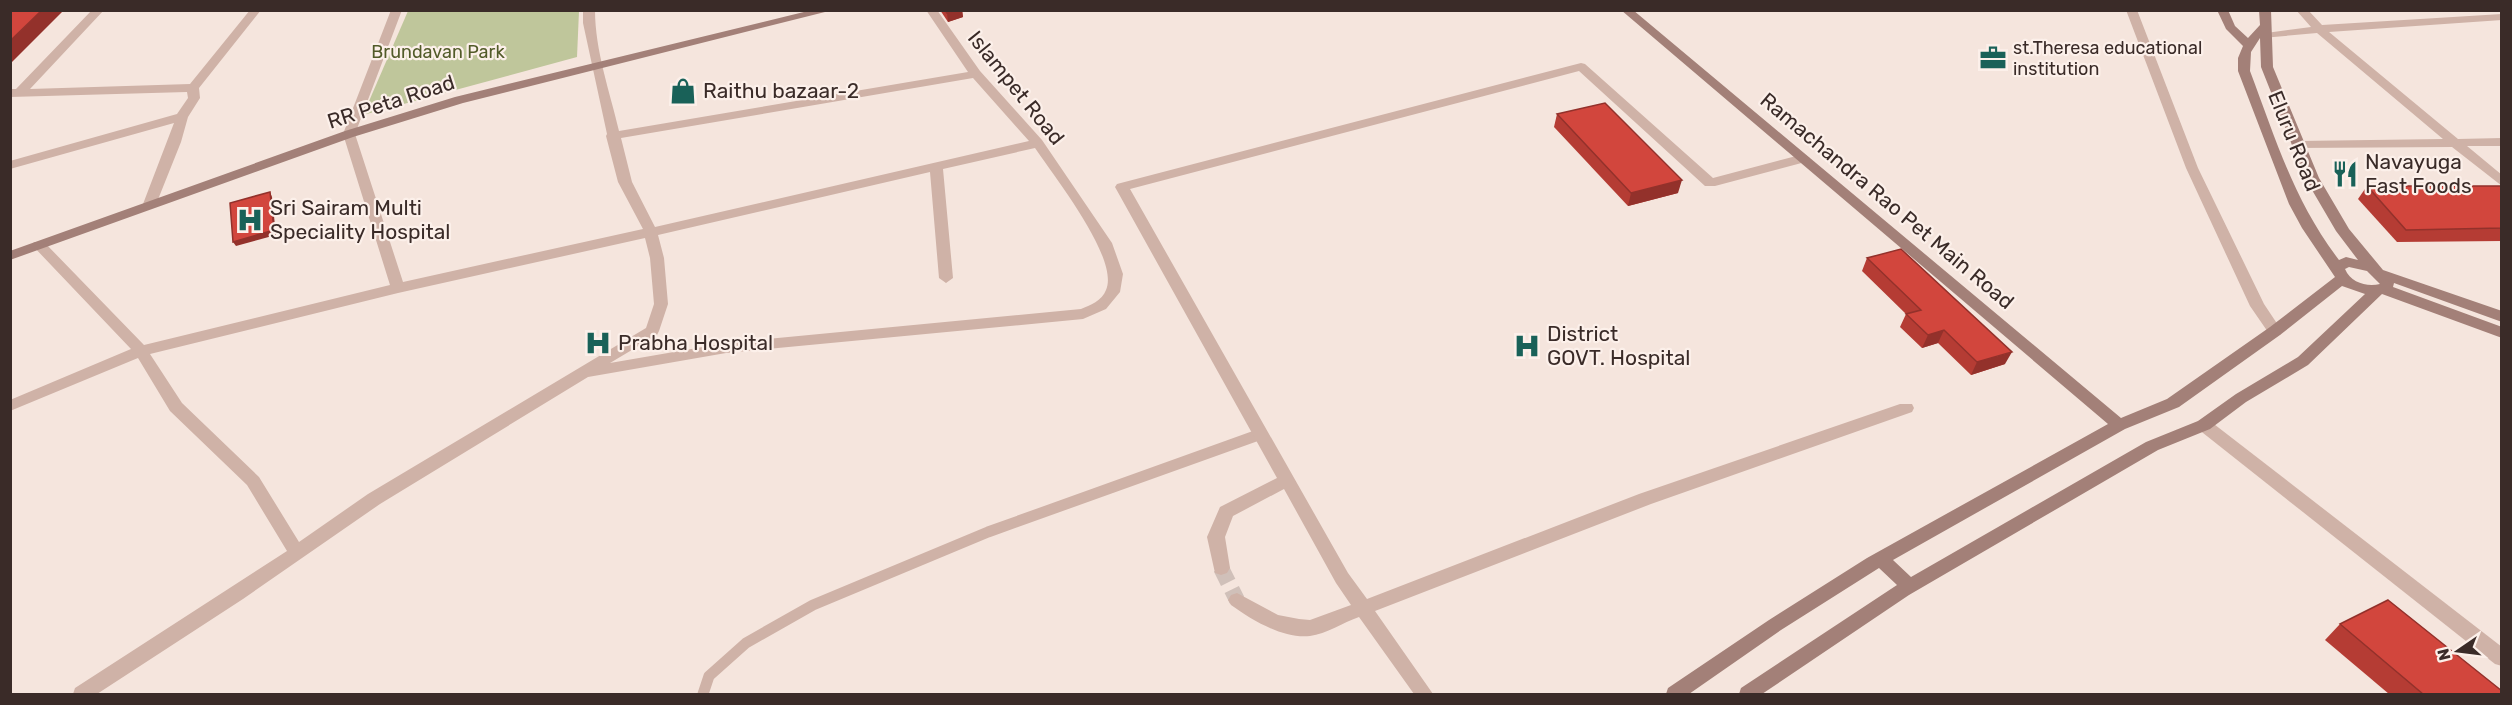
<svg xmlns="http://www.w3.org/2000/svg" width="2512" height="705" viewBox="0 0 2512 705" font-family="Rubik,sans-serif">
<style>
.green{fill:#bfc69b}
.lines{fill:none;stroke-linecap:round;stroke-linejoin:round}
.street-tunnel{stroke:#d0c0b9;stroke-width:16;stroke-dasharray:16 8;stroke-linecap:butt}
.lane{stroke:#cfb2a7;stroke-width:11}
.street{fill:#cfb2a7;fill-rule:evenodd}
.secondary{fill:#a38078;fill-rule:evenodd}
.wall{fill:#b53c34}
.shaded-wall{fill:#93312b}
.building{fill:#d2463d;stroke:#93312b;stroke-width:1.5}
.labels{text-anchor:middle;stroke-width:4.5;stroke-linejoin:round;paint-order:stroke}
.far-poi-label{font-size:18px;fill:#3a2b28;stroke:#fcf0ea;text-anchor:start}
.far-park-label{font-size:18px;fill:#525b29;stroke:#fcf0ea}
.street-label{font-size:21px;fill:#3a2b28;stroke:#fcf0ea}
.poi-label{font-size:21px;fill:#3a2b28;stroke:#fcf0ea;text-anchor:start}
</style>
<rect width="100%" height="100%" fill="#f5e5dd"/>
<!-- green -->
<polygon class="green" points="408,11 579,11 577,57 363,115"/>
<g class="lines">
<!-- street-tunnel -->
<polyline class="street-tunnel" points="1221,568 1237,600"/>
<!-- lane -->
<polyline class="lane" points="703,694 709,676 746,643 813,605 988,532 1261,434"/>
<!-- street -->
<g class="street">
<polygon points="92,10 104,10 30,89 190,84 250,10 261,10 199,88 200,98 188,117 181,142 155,207 150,208 143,204 174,123 10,169 10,161 177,114 188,98 187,92 10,97 10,89 16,89"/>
<path d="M391,10H402L355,134L403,282L643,229L618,182L606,136L607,134L583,23V10H595C595,51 610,92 619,131L968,72L926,10H937L980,71L1042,140L1112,243L1123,274L1120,292L1106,309L1083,319L726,353L588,377L380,504L243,599L97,694H73L75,688L287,551L247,485L170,411L138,358L10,411V400L131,349L32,245L34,242H44L144,345L390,285L343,134ZM973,78L1029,141L655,227L632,182L621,138ZM1035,148C1053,175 1120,259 1106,290C1102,301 1090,305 1081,309L726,343L610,363L657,335L659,331L668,304L664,258L658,235L930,172L939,278L946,283L953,278L943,169ZM645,238L650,258L654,304L646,328L368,494L299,542L259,477L182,403L150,354L398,293Z"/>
<polygon points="2126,10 2137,10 2198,168 2264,304 2282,331 2280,335 2270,335 2250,306 2186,168"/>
<polygon points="2296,10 2308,10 2322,25 2502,14 2502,20 2329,32 2458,139 2502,138 2502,146 2467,146 2502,175 2502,186 2452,147 2295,148 2293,145 2295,142 2299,141 2443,139 2317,33 2262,38 2262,34 2266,33 2311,27"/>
<path d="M1581,63L1585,64L1713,178L1804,154L1810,158L1809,161L1715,186H1705L1579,71L1130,189L1348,573L1367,599L1639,494L1900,404H1912L1914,408L1912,412L1651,504L1375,611L1433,694H1414L1359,617C1344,622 1326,634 1310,636C1283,639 1252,620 1231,605L1228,600L1231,595L1237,593L1278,615L1299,619L1310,620L1351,605L1336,583L1284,489L1233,516L1225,537L1230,568L1227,573L1221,575L1215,573L1207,537L1220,507L1277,478L1115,187L1117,184Z"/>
<polygon points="2204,419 2210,421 2502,647 2502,666 2495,664 2198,429 2196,425 2198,421"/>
</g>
<!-- secondary -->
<g class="secondary">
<polygon points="812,10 833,10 463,103 353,137 10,260 10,251 345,131 455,97"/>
<path d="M1621,10H1633L2121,418L2167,399L2270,327L2335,277L2302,228L2289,204L2238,71V58L2243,46L2226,29L2217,10H2228L2235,26L2248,38L2260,25L2259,10H2271L2273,67L2319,178L2349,229L2383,270L2502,311V322L2394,283L2393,287L2502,327V338L2382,294L2308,365L2246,402L2210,429L2158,450L1909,595L1762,694H1739L1741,688L1897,585L1879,568L1781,630L1689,694H1666L1668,688L1769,620L1867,558L2108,424ZM2260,38L2261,67L2305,178L2336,231L2358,260L2346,257L2339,260C2294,201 2276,140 2250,71L2251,52ZM2349,267L2367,271L2380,284C2367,287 2351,283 2345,269ZM2342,286L2365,294L2298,357L2236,394L2198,421L2146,442L1911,577L1893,560L2125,429L2179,407L2280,335Z"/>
</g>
</g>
<!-- wall -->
<g class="wall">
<polygon points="940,10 962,10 963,17 948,22"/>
<polygon points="1557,114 1678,193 1628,206 1554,127"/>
<polygon points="2367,186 2502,186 2502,241 2397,242 2358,199"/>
<polygon points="1867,258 2005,364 1971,375 1938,343 1922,348 1900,327 1906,314 1862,271"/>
<polygon points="2340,624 2502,694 2389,694 2325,640"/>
</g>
<!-- shaded-wall -->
<g class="shaded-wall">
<polygon points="42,10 64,10 10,64 10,41"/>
<polygon points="956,10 962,10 963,17 948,22 947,13"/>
<polygon points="1682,180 1678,193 1628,206 1631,193"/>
<polygon points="270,192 272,197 276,235 236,246 233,242"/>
<polygon points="1944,330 1938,343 1922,348 1928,335"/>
<polygon points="2012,352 2005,364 1971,375 1977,362"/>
</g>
<!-- building -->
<g class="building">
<polygon points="10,10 42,10 10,41"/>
<polygon points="945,10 956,10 947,13"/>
<polygon points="1605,103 1682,180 1631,193 1557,114"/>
<polygon points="2367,186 2502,186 2502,228 2406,230"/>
<polygon points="270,192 274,230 233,242 230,203"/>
<polygon points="1901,249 2012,352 1977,362 1944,330 1928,335 1906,314 1921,310 1867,258"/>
<polygon points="2388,600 2502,691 2502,694 2423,694 2340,624"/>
</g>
<!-- icons -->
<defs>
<g id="office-bare" transform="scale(2.07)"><path d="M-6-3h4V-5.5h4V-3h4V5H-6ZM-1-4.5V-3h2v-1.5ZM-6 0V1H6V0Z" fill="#196158" stroke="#fcf0ea" stroke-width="2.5" paint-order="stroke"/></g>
<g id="shop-bare" transform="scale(2.07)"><path d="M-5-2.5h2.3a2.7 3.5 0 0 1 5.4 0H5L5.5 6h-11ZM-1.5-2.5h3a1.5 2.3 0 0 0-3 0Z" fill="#196158" stroke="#fcf0ea" stroke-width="2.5" paint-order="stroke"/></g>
<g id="restaurant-bare" transform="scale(2.07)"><path d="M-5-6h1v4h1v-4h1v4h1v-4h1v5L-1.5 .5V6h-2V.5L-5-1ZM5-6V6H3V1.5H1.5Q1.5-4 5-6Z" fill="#196158" stroke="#fcf0ea" stroke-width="2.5" paint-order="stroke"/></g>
<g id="hospital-bare" transform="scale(2.07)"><path d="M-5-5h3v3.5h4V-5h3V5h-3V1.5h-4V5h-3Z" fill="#196158" stroke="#fcf0ea" stroke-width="2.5" paint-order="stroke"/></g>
</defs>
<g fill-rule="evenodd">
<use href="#office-bare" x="1993" y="58"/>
<use href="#shop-bare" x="683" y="91"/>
<use href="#restaurant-bare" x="2345" y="174"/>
<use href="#hospital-bare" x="250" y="220"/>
<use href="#hospital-bare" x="598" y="343"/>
<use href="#hospital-bare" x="1527" y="346"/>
</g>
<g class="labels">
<!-- far-poi labels -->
<g class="far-poi-label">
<text x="2013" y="54">st.Theresa educational<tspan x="2013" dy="21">institution</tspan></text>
</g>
<!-- far-park labels -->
<g class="far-park-label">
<text x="438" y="58">Brundavan Park</text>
</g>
<!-- street labels -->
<g class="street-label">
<text transform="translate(1016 88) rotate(51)" y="7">Islampet Road</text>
<text transform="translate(391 102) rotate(-18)" y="7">RR Peta Road</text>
<text transform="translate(2294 141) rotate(68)" y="7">Eluru Road</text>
<text transform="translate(1887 201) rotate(40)" y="7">Ramachandra Rao Pet Main Road</text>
</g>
<!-- poi labels -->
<g class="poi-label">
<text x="703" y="98">Raithu bazaar-2</text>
<text x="2365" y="169">Navayuga<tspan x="2365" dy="24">Fast Foods</tspan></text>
<text x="270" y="215">Sri Sairam Multi<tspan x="270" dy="24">Speciality Hospital</tspan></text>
<text x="1547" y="341">District<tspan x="1547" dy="24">GOVT. Hospital</tspan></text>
<text x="618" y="350">Prabha Hospital</text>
</g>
</g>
<!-- border -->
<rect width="2512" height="705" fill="none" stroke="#3a2b28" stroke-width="24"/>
<!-- north arrow -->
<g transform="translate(2458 651) rotate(256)" stroke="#fcf0ea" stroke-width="4.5" paint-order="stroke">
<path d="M0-4.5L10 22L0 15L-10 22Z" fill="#3a2b28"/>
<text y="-9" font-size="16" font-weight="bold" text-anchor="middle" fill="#3a2b28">N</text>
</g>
</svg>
